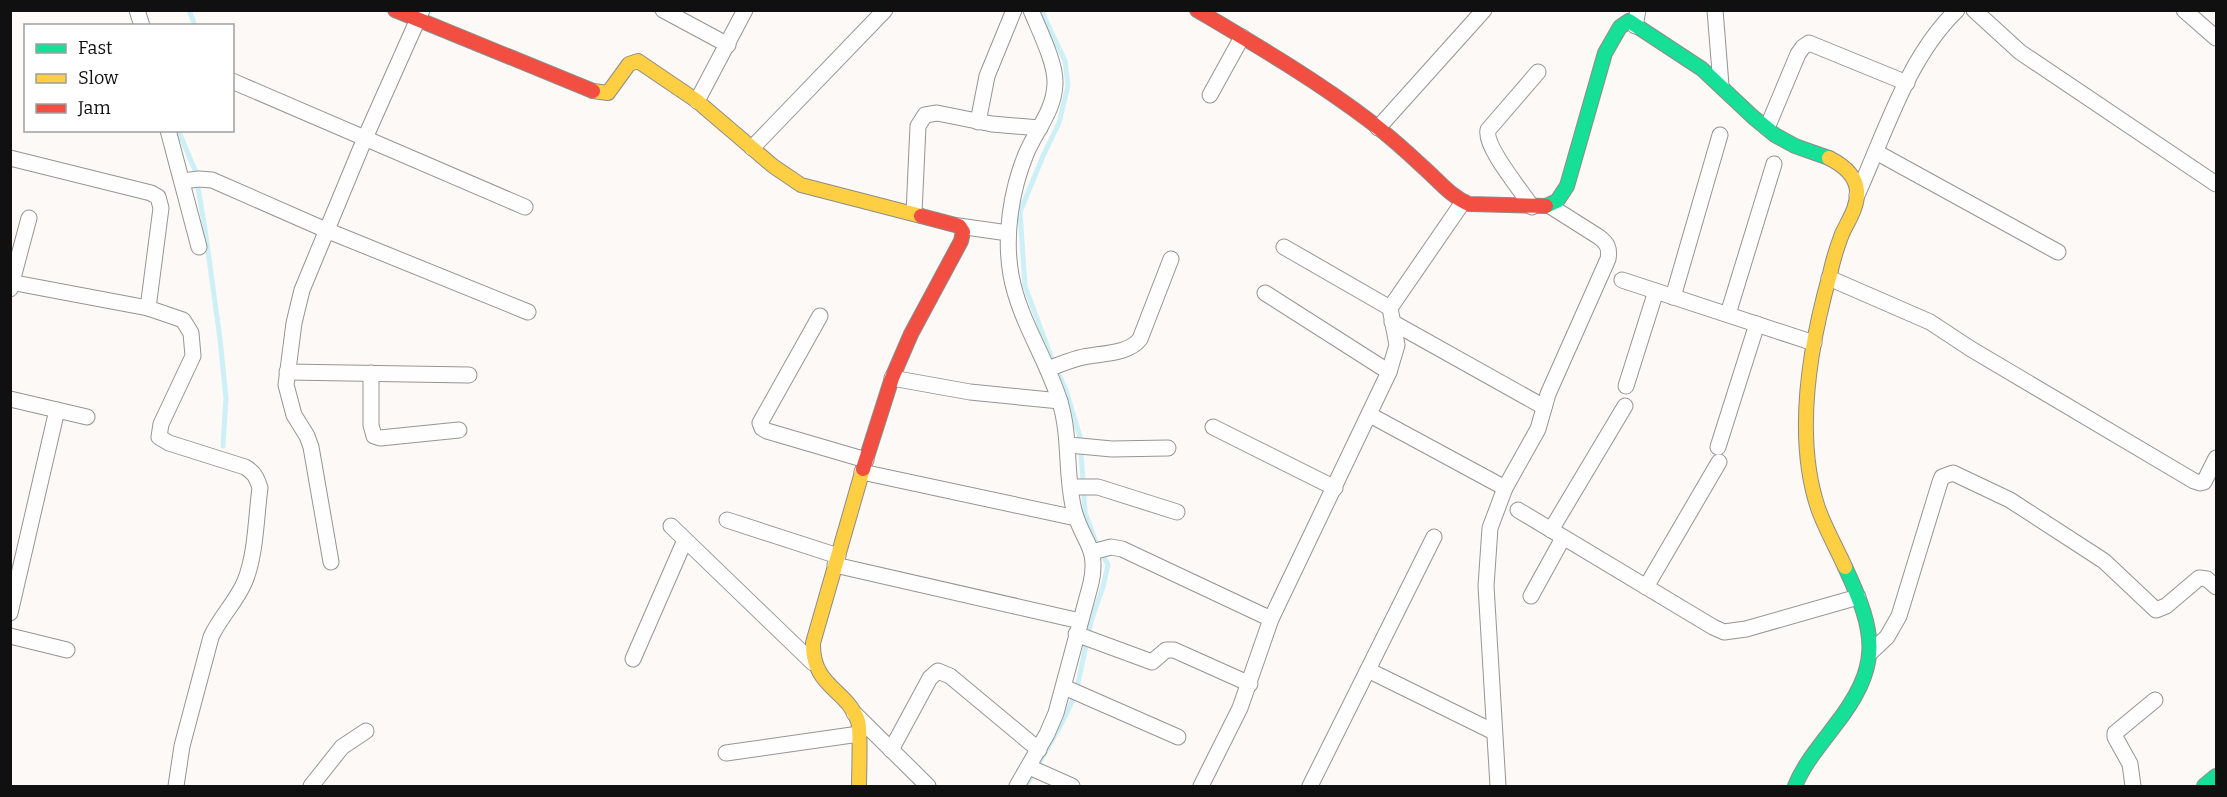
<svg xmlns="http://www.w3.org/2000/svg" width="2227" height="797" viewBox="0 0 2227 797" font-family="Bitter,serif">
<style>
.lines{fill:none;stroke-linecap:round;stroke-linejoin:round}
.stream{stroke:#ccf0f6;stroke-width:5}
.street-casing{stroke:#969594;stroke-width:17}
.fast-casing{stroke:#8d8c8a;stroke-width:16}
.slow-casing{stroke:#8d8c8a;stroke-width:16}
.jam-casing{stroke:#8d8c8a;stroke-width:16}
.street{stroke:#fffefe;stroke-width:15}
.fast{stroke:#16e098;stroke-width:14}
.slow{stroke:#ffcf43;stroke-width:14}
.jam{stroke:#f24e42;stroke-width:14}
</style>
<rect width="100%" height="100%" fill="#fcf9f6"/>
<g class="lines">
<!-- stream -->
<g class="stream">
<polyline points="189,10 195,26"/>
<polyline points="178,130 195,170 205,229 220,339 226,398 223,446"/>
<polyline points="1026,786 1063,721 1076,693 1091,621 1103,587 1108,565 1095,540 1085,512 1080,437 1066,390 1052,359 1025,286 1020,212 1043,156 1059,123 1068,86 1065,61 1041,10"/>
</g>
<!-- street casing -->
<g class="street-casing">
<g id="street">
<polyline points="137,10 142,26"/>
<polyline points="663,10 728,45"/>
<polyline points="1715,10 1721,85"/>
<polyline points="1974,10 2020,52 2216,184"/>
<polyline points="2184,10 2216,38"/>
<polyline points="1635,26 1638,10"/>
<polyline points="232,81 525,207"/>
<polyline points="1210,95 1242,37"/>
<polyline points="697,101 745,10"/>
<polyline points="978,122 987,76 1014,10"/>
<polyline points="1378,128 1484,10"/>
<polyline points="1767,128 1798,54 1803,47 1809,43 1907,83"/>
<polyline points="168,130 199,247"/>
<polyline points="752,148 885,10"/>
<polyline points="1876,152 2058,252"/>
<polyline points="10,158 151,193 158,197 161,208 148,308"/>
<polyline points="182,181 199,179 212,180 326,230 528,312"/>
<path d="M1857,195C1885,134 1907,58 1957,10"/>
<path d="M1532,207C1522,191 1484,147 1488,130L1538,72"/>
<polyline points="914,213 918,126 925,115 937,113 992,124 1040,128"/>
<polyline points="959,226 1008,233"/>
<polyline points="1284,247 1390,308"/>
<polyline points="1829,278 1930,322 1971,349 2194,481 2200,483 2204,482 2216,458"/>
<polyline points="1622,280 1814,343"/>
<path d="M10,282L148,308L183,320L191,333L193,356L161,424L159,437L169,443L245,467C254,472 257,478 260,488C256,517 256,554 245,581C237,601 220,617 211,637L182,746L176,786"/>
<polyline points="10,289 29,218"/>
<polyline points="1265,293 1389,372"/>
<polyline points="1673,297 1720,135"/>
<polyline points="1728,314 1774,164"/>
<polyline points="820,316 760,423 762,428 767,431 866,460"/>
<polyline points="1392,322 1544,407"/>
<path d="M1048,369C1058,365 1068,361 1079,358C1098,353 1128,355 1140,339L1171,259"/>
<polyline points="287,372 469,375"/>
<polyline points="371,373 371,425 374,436 380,438 459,430"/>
<polyline points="892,378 970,392 1060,401"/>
<polyline points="1626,386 1656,291"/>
<polyline points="10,399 87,417"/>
<polyline points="1370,415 1505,488"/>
<polyline points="1213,427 1335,488"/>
<polyline points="1069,445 1112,449 1168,448"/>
<polyline points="1718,447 1757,324"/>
<polyline points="862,472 1076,518"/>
<polyline points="1071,487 1098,487 1177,512"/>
<polyline points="1518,510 1713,627 1724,632 1746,629 1858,597"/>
<polyline points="727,520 838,556"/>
<polyline points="671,526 813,663"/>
<polyline points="1551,530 1625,406"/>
<polyline points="1092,552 1111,547 1122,549 1271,619"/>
<polyline points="331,562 311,447 307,436 294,415 286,385 294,323 302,290 365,138 422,10"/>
<polyline points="835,565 1080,621"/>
<polyline points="1646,587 1719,462"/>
<polyline points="1531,596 1563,538"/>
<polyline points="10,613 57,410"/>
<polyline points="1076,634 1152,662 1166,650 1174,650 1250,684"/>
<polyline points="10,636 67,650"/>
<polyline points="1871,652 1887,637 1899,616 1940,482 1942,477 1953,473 2010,500 2104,561 2156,610 2166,606 2199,578 2207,579 2216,587"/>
<polyline points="633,659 685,540"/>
<polyline points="1368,670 1494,732"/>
<polyline points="1064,687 1178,737"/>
<polyline points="854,713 928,786"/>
<polyline points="891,750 930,678 938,671 950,676 1039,750"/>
<polyline points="726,753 859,734"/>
<polyline points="1029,767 1072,786"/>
<polyline points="311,786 342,747 366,731"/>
<path d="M1017,786L1047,734L1056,713L1091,583C1099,546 1082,542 1074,510C1065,475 1071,438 1060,402C1047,359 1019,320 1011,275C1004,236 1011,191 1026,154C1036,130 1054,111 1055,84C1056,63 1039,30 1031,10"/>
<polyline points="1201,786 1240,708 1271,619 1389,372 1397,345 1390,308 1463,202"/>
<polyline points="1310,786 1434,537"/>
<path d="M1498,786L1486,586L1490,528L1505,488L1538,429L1548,394L1608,259C1610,248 1607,243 1599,237L1550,206"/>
<polyline points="2133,786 2130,764 2115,737 2115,733 2155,700"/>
</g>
</g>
<!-- fast casing -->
<g class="fast-casing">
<g id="fast">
<polyline points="1546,206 1557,201 1567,186 1605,53 1620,27 1629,21 1702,69 1753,117 1775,135 1795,146 1829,158"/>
<path d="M1795,786C1804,764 1819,747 1833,728C1882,666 1877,635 1845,567"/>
<polyline points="2204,786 2216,776"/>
</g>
</g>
<!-- slow casing -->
<g class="slow-casing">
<g id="slow">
<polyline points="593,91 608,93 629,64 638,61 697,101 773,166 801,185 921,216"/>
<path d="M1829,158C1843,165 1856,175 1857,191C1858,207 1848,221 1842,234C1837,247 1833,260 1830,274C1810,345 1794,436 1818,508C1825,528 1836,547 1845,567"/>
<path d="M859,786C859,772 861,732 858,721C847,689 812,687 813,643L863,469"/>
</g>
</g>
<!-- jam casing -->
<g class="jam-casing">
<g id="jam">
<polyline points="395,10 593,91"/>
<path d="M1197,10C1256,45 1316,80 1371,122C1389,136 1406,151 1423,167C1438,180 1450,196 1469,204L1546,206"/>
<polyline points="863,469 892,378 911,334 961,241 963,232 959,226 921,216"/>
</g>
</g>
<!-- street -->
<use href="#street" class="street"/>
<!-- fast -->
<use href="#fast" class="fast"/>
<!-- slow -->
<use href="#slow" class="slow"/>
<!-- jam -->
<use href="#jam" class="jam"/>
</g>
<!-- border -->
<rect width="2227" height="797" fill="none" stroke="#101010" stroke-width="24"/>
<!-- legend -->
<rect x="24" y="24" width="210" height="108" fill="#ffffff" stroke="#9f9f9f" stroke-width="1.5"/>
<rect x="36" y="44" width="30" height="9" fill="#16e098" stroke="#9f9f9f" stroke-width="1.5"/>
<text x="78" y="54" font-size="18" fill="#101010">Fast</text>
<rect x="36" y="74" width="30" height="9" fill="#ffcf43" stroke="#9f9f9f" stroke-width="1.5"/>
<text x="78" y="84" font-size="18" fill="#101010">Slow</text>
<rect x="36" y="104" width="30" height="9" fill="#f24e42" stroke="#9f9f9f" stroke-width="1.5"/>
<text x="78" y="114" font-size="18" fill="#101010">Jam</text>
</svg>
